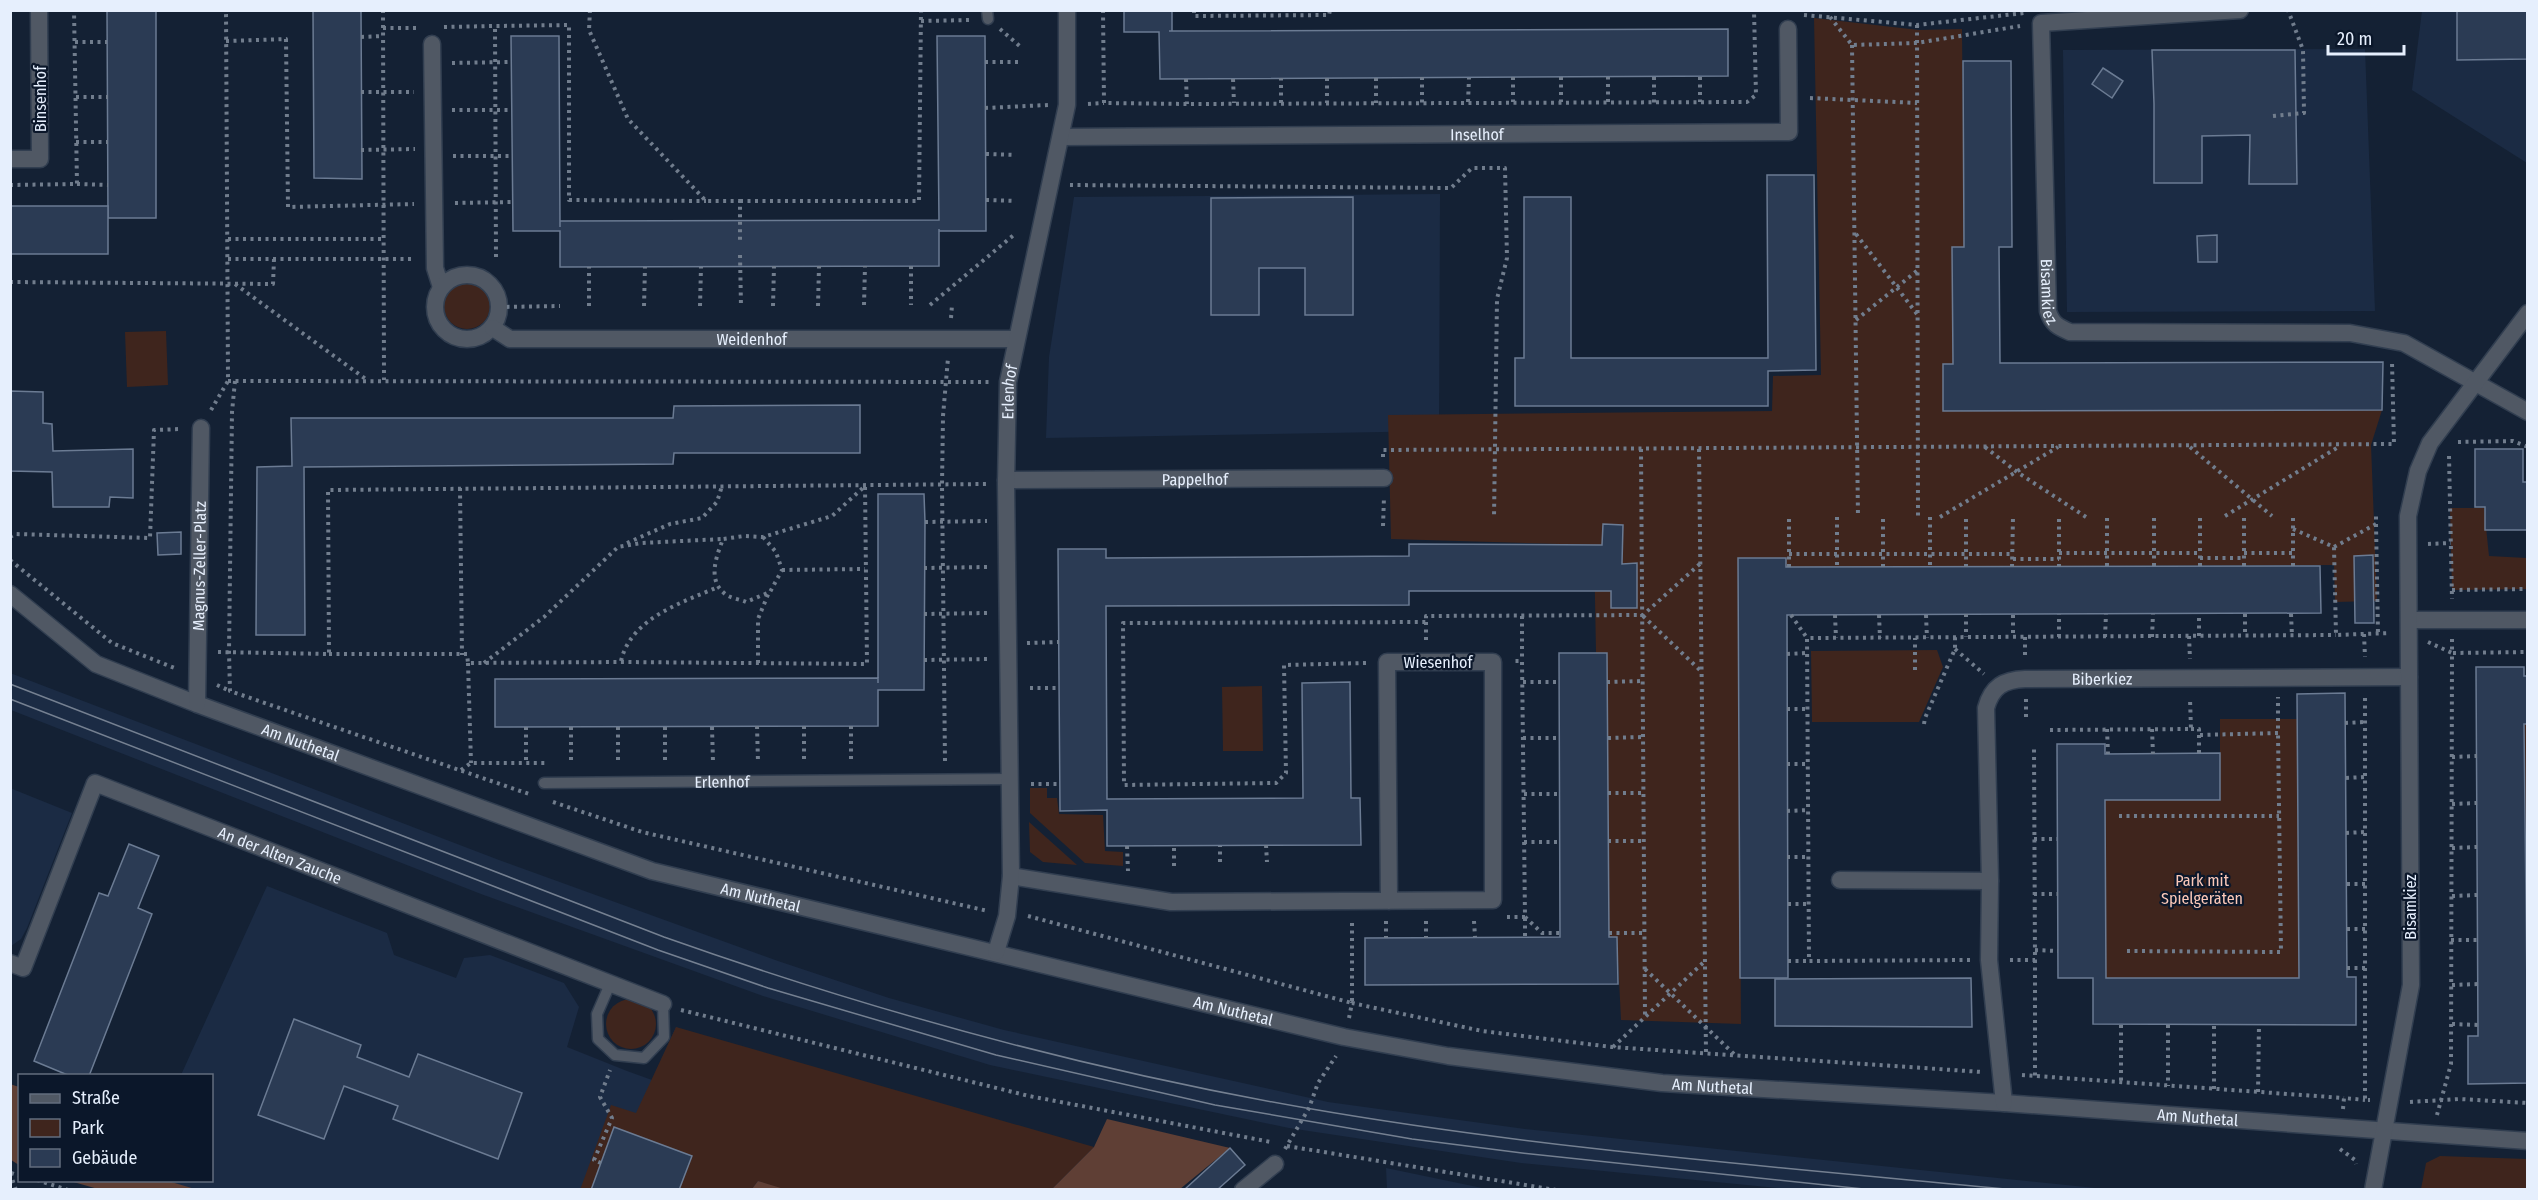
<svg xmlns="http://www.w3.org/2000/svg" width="2538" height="1200" viewBox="0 0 2538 1200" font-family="'Fira Sans Condensed',sans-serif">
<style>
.built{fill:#1b2b44}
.green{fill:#3f251d}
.forest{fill:#5f3f35}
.building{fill:#2b3b54;stroke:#6b7b93;stroke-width:1.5}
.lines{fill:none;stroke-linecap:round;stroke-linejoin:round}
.service-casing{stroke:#313e50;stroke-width:13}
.minor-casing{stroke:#313e50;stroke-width:19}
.path{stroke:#717d8d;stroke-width:4;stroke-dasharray:3 4.5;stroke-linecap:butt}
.service{stroke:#505864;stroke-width:10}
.minor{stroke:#505864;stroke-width:16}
.tram{stroke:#758091;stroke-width:1.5}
.labels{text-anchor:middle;stroke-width:4.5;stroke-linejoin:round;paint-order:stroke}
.street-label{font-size:16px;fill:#e6effd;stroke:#0b172a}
.park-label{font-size:16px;fill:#fcc9b9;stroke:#0b172a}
</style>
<rect width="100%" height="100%" fill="#142134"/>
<!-- built -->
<g class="built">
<polygon points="2422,11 2527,11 2527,163 2412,90"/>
<polygon points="2365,49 2375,311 2067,312 2063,50"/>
<polygon points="1440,194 1439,431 1046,438 1049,357 1074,197"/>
<polygon points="10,673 499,860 778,961 889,998 1004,1030 1328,1102 1525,1129 2105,1189 1798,1190 1521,1163 1289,1128 990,1065 763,996 481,894 11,710"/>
<polygon points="10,788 72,813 27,928 21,939 11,946"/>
<polygon points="267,886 387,933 394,955 456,978 464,958 490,955 564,983 579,1007 567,1047 627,1071 652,1080 676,1027 1052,1190 784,1190 758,1181 752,1190 195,1190 168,1181 212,1180 212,1076 181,1075"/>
<polygon points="1386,1168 1487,1189 1387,1189"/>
</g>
<!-- green -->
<g class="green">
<polygon points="1814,18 1919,30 1962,29 1964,247 1952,248 1953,364 1943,364 1943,411 2382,410 2371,445 2377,601 2335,602 2334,565 1786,567 1786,558 1738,558 1741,1024 1621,1020 1617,937 1609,937 1607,654 1596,653 1594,545 1391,539 1388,415 1772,411 1773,376 1821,375"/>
<circle cx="467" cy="306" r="23"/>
<polygon points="166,331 168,385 127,387 125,332"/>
<polygon points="2450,508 2484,508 2489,556 2527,558 2527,589 2452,590"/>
<polygon points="1937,650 1943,667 1919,722 1812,722 1811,651"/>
<polygon points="1262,686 1263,751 1223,751 1222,687"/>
<polygon points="2220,719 2297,719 2299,978 2106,978 2105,800 2220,800"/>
<polygon points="2524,724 2528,724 2527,1034"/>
<polygon points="1030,788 1047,788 1047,798 1057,798 1059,814 1103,815 1105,851 1123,852 1123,866 1085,863 1030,813"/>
<polygon points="1029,822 1077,865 1043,862 1030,852"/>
<circle cx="631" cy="1024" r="25"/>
<polygon points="676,1027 1094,1147 1052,1189 784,1190 758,1181 752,1189 580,1190 611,1105 636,1113"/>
<polygon points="2440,1156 2527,1159 2527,1189 2421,1189 2426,1163"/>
</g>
<!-- forest -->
<g class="forest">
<polygon points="10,1084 19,1087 19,1165 11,1160"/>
<polygon points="1107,1119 1230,1148 1180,1189 1052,1189 1094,1147"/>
<polygon points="70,1181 168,1181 195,1189 98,1189"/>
<polygon points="758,1181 784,1189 752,1189"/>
</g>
<!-- building -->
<g class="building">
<polygon points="107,10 156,10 156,218 108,218"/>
<polygon points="1124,10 1172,10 1172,31 1169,31 1728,29 1728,76 1160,79 1159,32 1124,32"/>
<polygon points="2528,10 2528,59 2457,60 2457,11"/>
<polygon points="313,11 361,11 362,179 314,178"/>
<polygon points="511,36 559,36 560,227 560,221 939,220 937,36 985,36 986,231 939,231 939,229 939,266 560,267 560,231 513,231"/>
<polygon points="2152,50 2295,50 2297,184 2249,184 2250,135 2202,136 2202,183 2154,183 2154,104"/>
<polygon points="1963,61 2011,61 2012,247 1999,247 2000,363 2383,362 2382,410 1943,411 1943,364 1953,364 1952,247 1964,247"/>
<polygon points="2103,68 2123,81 2112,98 2092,84"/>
<polygon points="1767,175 1814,175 1816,370 1768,371 1768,406 1515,406 1515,358 1524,358 1524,197 1571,197 1571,358 1768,358"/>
<polygon points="1353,197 1353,315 1305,315 1305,268 1259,268 1259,315 1211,315 1211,198"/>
<rect x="10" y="206" width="98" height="48"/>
<polygon points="2217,235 2217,262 2198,262 2197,236"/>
<polygon points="10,391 43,392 43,423 52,424 53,451 133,449 133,498 110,497 109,507 53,507 52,472 10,471"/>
<polygon points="860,405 860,453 674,453 673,464 304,467 305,635 256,635 257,467 292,466 291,418 673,418 674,406"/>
<polygon points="2475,449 2523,449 2523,482 2528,482 2528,530 2485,530 2485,507 2475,507"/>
<polygon points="878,494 924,494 925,522 924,690 878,690 878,726 495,727 495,679 878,678 878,683"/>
<polygon points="1603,524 1623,525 1622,564 1637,563 1637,608 1611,608 1611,591 1409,591 1409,605 1106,606 1107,799 1303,798 1302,683 1350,682 1351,798 1360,798 1361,845 1107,846 1107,810 1060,811 1058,549 1106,549 1106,558 1409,556 1409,544 1602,545"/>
<polygon points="181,532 181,554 158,555 157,533"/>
<polygon points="2373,555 2374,623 2355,623 2354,556"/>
<polygon points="1738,558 1786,558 1786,567 2320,566 2321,613 1787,615 1788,978 1740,978"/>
<polygon points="1559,653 1607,653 1609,937 1617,937 1618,984 1365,985 1365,938 1560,937"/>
<polygon points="2476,667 2524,667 2524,676 2528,676 2528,724 2524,724 2528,1083 2468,1084 2468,1036 2478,1036"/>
<polygon points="2345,693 2347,977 2356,977 2356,1025 2093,1024 2093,978 2058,978 2057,744 2105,744 2105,754 2220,753 2220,800 2105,800 2106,978 2299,978 2297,694"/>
<polygon points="129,844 159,856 138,908 152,914 89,1076 70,1076 34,1061 99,893 108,896"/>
<polygon points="1971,978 1972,1027 1775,1026 1775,979"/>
<polygon points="294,1019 361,1045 357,1057 409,1077 418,1054 522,1093 498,1159 393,1119 398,1106 344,1086 324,1139 258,1115"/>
<polygon points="614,1127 692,1156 679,1190 591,1190"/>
<polygon points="1230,1148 1245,1165 1217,1190 1184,1190"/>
</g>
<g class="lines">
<!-- service casing -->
<g class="service-casing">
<g id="service">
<polyline points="987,10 988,19"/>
<path id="s1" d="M544,783L1009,779"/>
<polyline points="610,984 597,1014 598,1039 615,1055 644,1058 664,1037 663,1004"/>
</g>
</g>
<!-- minor casing -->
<g class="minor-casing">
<g id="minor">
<path id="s2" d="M2240,10L2041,23L2048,311C2052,324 2058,327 2070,332L2350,333L2404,343L2528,412"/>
<polyline points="432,44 435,268 441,287"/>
<path id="s3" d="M1061,137L1789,132L1788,29"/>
<polyline points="10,159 40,159 39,10"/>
<circle cx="467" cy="307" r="32"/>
<path id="s4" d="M493,328L510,339H1016"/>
<path id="s5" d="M1006,480L1384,478"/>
<path id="s6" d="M10,594L96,664L197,704L652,871L1344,1037L1448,1056L1662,1083L2004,1103L2528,1141"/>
<polyline points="2409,620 2528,620"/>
<path id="s7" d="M197,704L201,428"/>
<polyline points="1011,876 1171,902 1493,900 1493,662 1387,662 1389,901"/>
<polyline points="1840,880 1990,881"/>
<path id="s8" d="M996,952L1007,916L1011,876L1006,484L1008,382L1067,105V10"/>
<path id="s9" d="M10,963L23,968L95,783L663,1004"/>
<path id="s10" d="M2004,1103L1989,960L1990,881L1986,708C1992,686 2004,680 2025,679L2409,677"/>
<polyline points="1243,1190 1275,1164"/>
<polyline points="2373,1190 2411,985 2408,516 2418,471 2430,443 2528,313"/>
</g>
</g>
<!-- path -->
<g class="path">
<polyline points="383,10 384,380"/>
<polyline points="590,10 589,30 628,119 706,201 740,201 740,242"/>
<polyline points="1103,10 1104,103 1187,104 1747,102 1756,95 1754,10"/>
<polyline points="1194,10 1194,16 1329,15 1330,10"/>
<polyline points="1804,15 1917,25 2024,13"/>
<polyline points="1830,17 1852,45 1917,43 2020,26"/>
<polyline points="921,21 972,20"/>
<polyline points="1917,25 1918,517"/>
<polyline points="444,27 495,26"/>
<polyline points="383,28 419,28"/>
<polyline points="1000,29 1022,48"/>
<polyline points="361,37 383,36"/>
<polyline points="226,41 286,39 288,207 414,204"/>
<polyline points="75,42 107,42"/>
<polyline points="1852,45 1858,517"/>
<polyline points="985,62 1018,62"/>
<polyline points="452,63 511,62"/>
<polyline points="1422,77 1422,103"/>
<polyline points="1513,77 1513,102"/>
<polyline points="1561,77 1561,102"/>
<polyline points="1654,77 1654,103"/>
<polyline points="1700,77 1700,102"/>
<polyline points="1327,78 1327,103"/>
<polyline points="1376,78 1376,103"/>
<polyline points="1186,79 1187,104"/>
<polyline points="1233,79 1234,103"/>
<polyline points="361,92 414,92"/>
<polyline points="76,97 108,97"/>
<polyline points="1810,98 1917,103"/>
<polyline points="1468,102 1469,78"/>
<polyline points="1608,102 1608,77"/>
<polyline points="1281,103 1281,78"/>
<polyline points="1088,104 1104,103"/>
<polyline points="985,108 1048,105"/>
<polyline points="452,110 511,110"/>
<polyline points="2273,116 2304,113 2303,50 2288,10"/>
<polyline points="76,142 108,142"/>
<polyline points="361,150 415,149"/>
<polyline points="986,154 1016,155"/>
<polyline points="453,156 512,156"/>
<polyline points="77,184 108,185"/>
<polyline points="10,185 77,184 74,10"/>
<polyline points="1070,185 1451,188 1472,168 1505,168 1507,258 1497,299 1494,518"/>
<polyline points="986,200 1016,201"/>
<polyline points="740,201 919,201 921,10"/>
<polyline points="455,203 512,202"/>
<polyline points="1856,234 1917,314"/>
<polyline points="228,239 383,239"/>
<polyline points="740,255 741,306"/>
<polyline points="496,257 495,26 569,25 569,200 706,201"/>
<polyline points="228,259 414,259"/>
<polyline points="911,266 911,305"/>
<polyline points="10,282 273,284 274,259"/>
<polyline points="235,284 367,380"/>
<polyline points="864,305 865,266"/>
<polyline points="930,305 1016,233"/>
<polyline points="589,306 589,267"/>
<polyline points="644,306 645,267"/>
<polyline points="700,306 701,267"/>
<polyline points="773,306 774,266"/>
<polyline points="818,306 819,266"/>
<polyline points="499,307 560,306"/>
<polyline points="951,318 952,305"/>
<polyline points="1856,320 1918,270"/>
<polyline points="228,381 989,382"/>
<polyline points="235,381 232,412 229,652 230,691 529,794"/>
<polyline points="211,410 228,381 226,10"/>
<polyline points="2458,442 2513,441 2528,447"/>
<polyline points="1985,447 2017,472 2086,517"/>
<polyline points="2190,447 2272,516"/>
<polyline points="1641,449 1645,1016"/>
<polyline points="1699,449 1706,1053"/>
<polyline points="2449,456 2452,599"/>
<polyline points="1383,457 1383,450 2394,444 2392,362"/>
<polyline points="460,488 462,655"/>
<polyline points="2225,516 2340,446"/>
<polyline points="1837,517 1837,567"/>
<polyline points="1930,517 1930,567"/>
<polyline points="1940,517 2058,447"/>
<polyline points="925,522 987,521"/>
<polyline points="2376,524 2378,634"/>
<polyline points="1383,526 1384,497"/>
<polyline points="2293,529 2334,547 2336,635 2390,633"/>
<polyline points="10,537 15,534 150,538 154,430 181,429"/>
<path d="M763,537L776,552L782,570L770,592L746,602C739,599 729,598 724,593C707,579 717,555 723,539L744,536L763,537L832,516L864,487"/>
<polyline points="627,543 670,524 702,518 717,502 722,486"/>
<polyline points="2428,544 2451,543"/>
<polyline points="2334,547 2376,524 2376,516"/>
<polyline points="2059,553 2200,553"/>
<polyline points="2244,553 2293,553"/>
<polyline points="1789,554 2013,554"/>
<polyline points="2200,558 2244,558"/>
<polyline points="2013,559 2059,559"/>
<polyline points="10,560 112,643 177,669"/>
<polyline points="2107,566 2107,516"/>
<polyline points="2154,566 2154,517"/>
<polyline points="2200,566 2200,516"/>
<polyline points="2244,566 2244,517"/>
<polyline points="2293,566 2293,516"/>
<polyline points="1789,567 1789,517"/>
<polyline points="1883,567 1883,517"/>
<polyline points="1966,567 1966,517"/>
<polyline points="2012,567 2013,517"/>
<polyline points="2059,567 2059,517"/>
<polyline points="924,568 987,567"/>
<polyline points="782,570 865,569"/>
<polyline points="2452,590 2528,589"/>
<polyline points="924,614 987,613"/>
<polyline points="1966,614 1966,637"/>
<polyline points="2245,614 2245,636"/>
<polyline points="2291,614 2292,636"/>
<polyline points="1791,615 1807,638"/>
<polyline points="1835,615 1836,638"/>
<polyline points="1879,615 1880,638"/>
<polyline points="1926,615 1927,638"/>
<polyline points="2013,615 2013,637"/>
<polyline points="1522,616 1522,661"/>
<polyline points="1643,616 1702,672"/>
<polyline points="1426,622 1426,642"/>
<polyline points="2364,634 2365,657"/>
<polyline points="2189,636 2190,659"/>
<polyline points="2199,636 2199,614"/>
<polyline points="2025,637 2025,659"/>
<polyline points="2059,637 2059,614"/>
<polyline points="2105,637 2106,614"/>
<polyline points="2152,637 2153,614"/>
<polyline points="2452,639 2452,653 2528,652"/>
<polyline points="2428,642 2452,653 2451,1064 2437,1115"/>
<polyline points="1027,643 1059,642"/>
<polyline points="1955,649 1984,674"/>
<polyline points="218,652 329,654 328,490 987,484"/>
<polyline points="329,654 467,654 468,663 621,662 867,664 865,486"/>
<polyline points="1787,654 1807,653"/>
<polyline points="924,660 989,659"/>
<path d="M621,661C631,618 681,603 718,587"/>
<polyline points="468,663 471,763"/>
<polyline points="484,663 544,617 618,547 641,543 723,539"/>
<polyline points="758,663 758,619 769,592"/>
<polyline points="1366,663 1284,665 1286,773 1276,783 1124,785 1123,623 1426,622 1426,616 1643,615 1701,563"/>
<polyline points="1915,670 1915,638"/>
<polyline points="1523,682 1559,682"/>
<polyline points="1607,682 1643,681"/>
<polyline points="217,685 230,691"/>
<polyline points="1030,688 1059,688"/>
<polyline points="2365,698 2365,1100 2370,1100"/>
<polyline points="2026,699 2026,720"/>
<polyline points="1787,709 1808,709"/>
<polyline points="2345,723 2365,722"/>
<polyline points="1924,724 1925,718 1955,649 1955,637"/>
<polyline points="757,726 758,762"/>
<polyline points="804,726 804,762"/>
<polyline points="851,726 851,761"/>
<polyline points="526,727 526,763"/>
<polyline points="571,727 571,763"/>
<polyline points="618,727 618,762"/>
<polyline points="665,727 665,763"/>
<polyline points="712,727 713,762"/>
<polyline points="2107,729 2108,754"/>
<polyline points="2152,729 2153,754"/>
<polyline points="2191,729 2199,729 2199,735 2278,733 2278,697"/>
<polyline points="2050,730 2191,729 2190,699"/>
<polyline points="2199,735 2199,753"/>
<polyline points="1523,738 1560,738"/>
<polyline points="1608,738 1643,737"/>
<polyline points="2452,757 2477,756"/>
<polyline points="945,761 942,485 943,416 948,358"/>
<polyline points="1787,764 1808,764"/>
<polyline points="461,770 471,763 545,763"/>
<polyline points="2346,778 2365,777"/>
<polyline points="1031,784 1060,784"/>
<polyline points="1608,793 1644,793"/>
<polyline points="1524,794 1560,794"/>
<polyline points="553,802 642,832 988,911"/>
<polyline points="2452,804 2477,803"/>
<polyline points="1787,811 1808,810"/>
<polyline points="2119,816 2279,816"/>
<polyline points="2346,833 2365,832"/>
<polyline points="2034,839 2057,839"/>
<polyline points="1608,841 1644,841"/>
<polyline points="1524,842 1560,842"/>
<polyline points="1266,845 1267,862"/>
<polyline points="1127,846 1128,871"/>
<polyline points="2452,848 2477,847"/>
<polyline points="1787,857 1808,857"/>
<polyline points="1220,862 1220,846"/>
<polyline points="1174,866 1174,846"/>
<polyline points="2347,884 2365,884"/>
<polyline points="2034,894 2058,894"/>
<polyline points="2452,896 2477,895"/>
<polyline points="1788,904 1808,904"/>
<polyline points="1028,916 1352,1003 1352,921"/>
<polyline points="1507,917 1525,917 1522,661 1512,661"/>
<polyline points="1525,917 1542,933 1560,933"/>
<polyline points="1525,918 1525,937"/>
<polyline points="1386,921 1386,938"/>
<polyline points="1426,921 1426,938"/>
<polyline points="1474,921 1475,937"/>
<polyline points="2347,929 2365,929"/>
<polyline points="1609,933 1645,933"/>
<polyline points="2451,940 2478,940"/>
<polyline points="2035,950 2058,951"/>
<polyline points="2127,951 2281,952 2278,733"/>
<polyline points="1970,960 1809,961 1807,638 2336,635"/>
<polyline points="2010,960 2035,960 2034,748"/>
<polyline points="2035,960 2035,1076"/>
<polyline points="1788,961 1809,961"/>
<polyline points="2347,968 2365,968"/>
<polyline points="1645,969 1735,1055"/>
<polyline points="2452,985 2478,984"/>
<polyline points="681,1010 1029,1096 1271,1142"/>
<polyline points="1349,1018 1352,1003 1482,1031 1612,1047 1982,1072"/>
<polyline points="2452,1024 2478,1025"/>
<polyline points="2121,1025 2121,1082"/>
<polyline points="2168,1025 2168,1086"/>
<polyline points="1613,1047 1705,961"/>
<polyline points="2022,1075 2344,1098"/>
<polyline points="2214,1089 2214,1025"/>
<polyline points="2258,1092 2259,1025"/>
<polyline points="2410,1102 2460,1099 2528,1103"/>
<polyline points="2343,1109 2344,1098 2365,1100"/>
<polyline points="1287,1146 1556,1190"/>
<polyline points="1285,1149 1309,1108 1318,1083 1336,1056"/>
<polyline points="2340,1149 2355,1160 2356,1164"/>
<polyline points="601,1163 594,1160 612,1118 600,1097 610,1070"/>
<polyline points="10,1173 16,1190"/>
<polyline points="11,1173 20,1176"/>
<polyline points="37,1180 68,1190"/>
</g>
<!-- service -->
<use href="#service" class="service"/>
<!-- minor -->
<use href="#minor" class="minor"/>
<!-- tram -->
<g class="tram">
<path d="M10,684L664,937C873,1011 1087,1070 1306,1108C1541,1149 1779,1167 2016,1190"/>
<polyline points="10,699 658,950 768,988 996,1055 1215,1105 1412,1139 1522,1153 1873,1190"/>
</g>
</g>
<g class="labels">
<!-- street labels -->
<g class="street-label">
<text transform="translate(40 99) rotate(-90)" y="6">Binsenhof</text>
<text dy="6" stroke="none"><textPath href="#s3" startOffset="416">Inselhof</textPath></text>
<text dy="6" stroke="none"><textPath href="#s2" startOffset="468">Bisamkiez</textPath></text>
<text dy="6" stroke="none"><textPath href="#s4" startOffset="262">Weidenhof</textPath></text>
<text dy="6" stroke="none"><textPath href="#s8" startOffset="562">Erlenhof</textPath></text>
<text dy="6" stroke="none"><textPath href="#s5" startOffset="189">Pappelhof</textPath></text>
<text dy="6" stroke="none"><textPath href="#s7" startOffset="138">Magnus-Zeller-Platz</textPath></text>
<text x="1438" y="668">Wiesenhof</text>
<text dy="6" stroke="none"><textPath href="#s10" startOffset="526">Biberkiez</textPath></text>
<text dy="6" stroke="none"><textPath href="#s6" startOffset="330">Am Nuthetal</textPath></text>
<text dy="6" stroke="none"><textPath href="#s1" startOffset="178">Erlenhof</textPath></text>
<text dy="6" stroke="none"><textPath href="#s9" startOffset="411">An der Alten Zauche</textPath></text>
<text dy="6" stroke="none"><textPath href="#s6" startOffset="816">Am Nuthetal</textPath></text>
<text transform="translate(2410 907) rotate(-90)" y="6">Bisamkiez</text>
<text dy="6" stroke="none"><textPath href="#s6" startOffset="1302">Am Nuthetal</textPath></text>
<text dy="6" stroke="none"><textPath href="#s6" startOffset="1788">Am Nuthetal</textPath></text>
<text dy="6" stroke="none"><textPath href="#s6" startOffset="2274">Am Nuthetal</textPath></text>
</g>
<!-- park labels -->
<g class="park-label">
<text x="2202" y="886">Park mit<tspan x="2202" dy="18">Spielgeräten</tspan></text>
</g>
</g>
<!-- border -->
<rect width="2538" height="1200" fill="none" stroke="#e6effd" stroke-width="24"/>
<!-- legend -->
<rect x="18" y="1074" width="195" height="108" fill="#0b172a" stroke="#636d7e" stroke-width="1.5"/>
<rect x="30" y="1094" width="30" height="9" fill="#505864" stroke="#636d7e" stroke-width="1.5"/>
<text x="72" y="1104" font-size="18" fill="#e6effd">Straße</text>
<rect x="30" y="1119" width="30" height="18" fill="#3f251d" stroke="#636d7e" stroke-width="1.5"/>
<text x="72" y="1134" font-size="18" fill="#e6effd">Park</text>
<rect x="30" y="1149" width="30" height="18" fill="#2b3b54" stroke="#636d7e" stroke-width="1.5"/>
<text x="72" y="1164" font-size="18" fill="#e6effd">Gebäude</text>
<!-- scale -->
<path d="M2328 45v9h76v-9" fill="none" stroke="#e6effd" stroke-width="3"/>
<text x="2337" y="45" font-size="18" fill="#e6effd" stroke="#0b172a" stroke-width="4.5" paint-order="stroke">20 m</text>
</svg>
